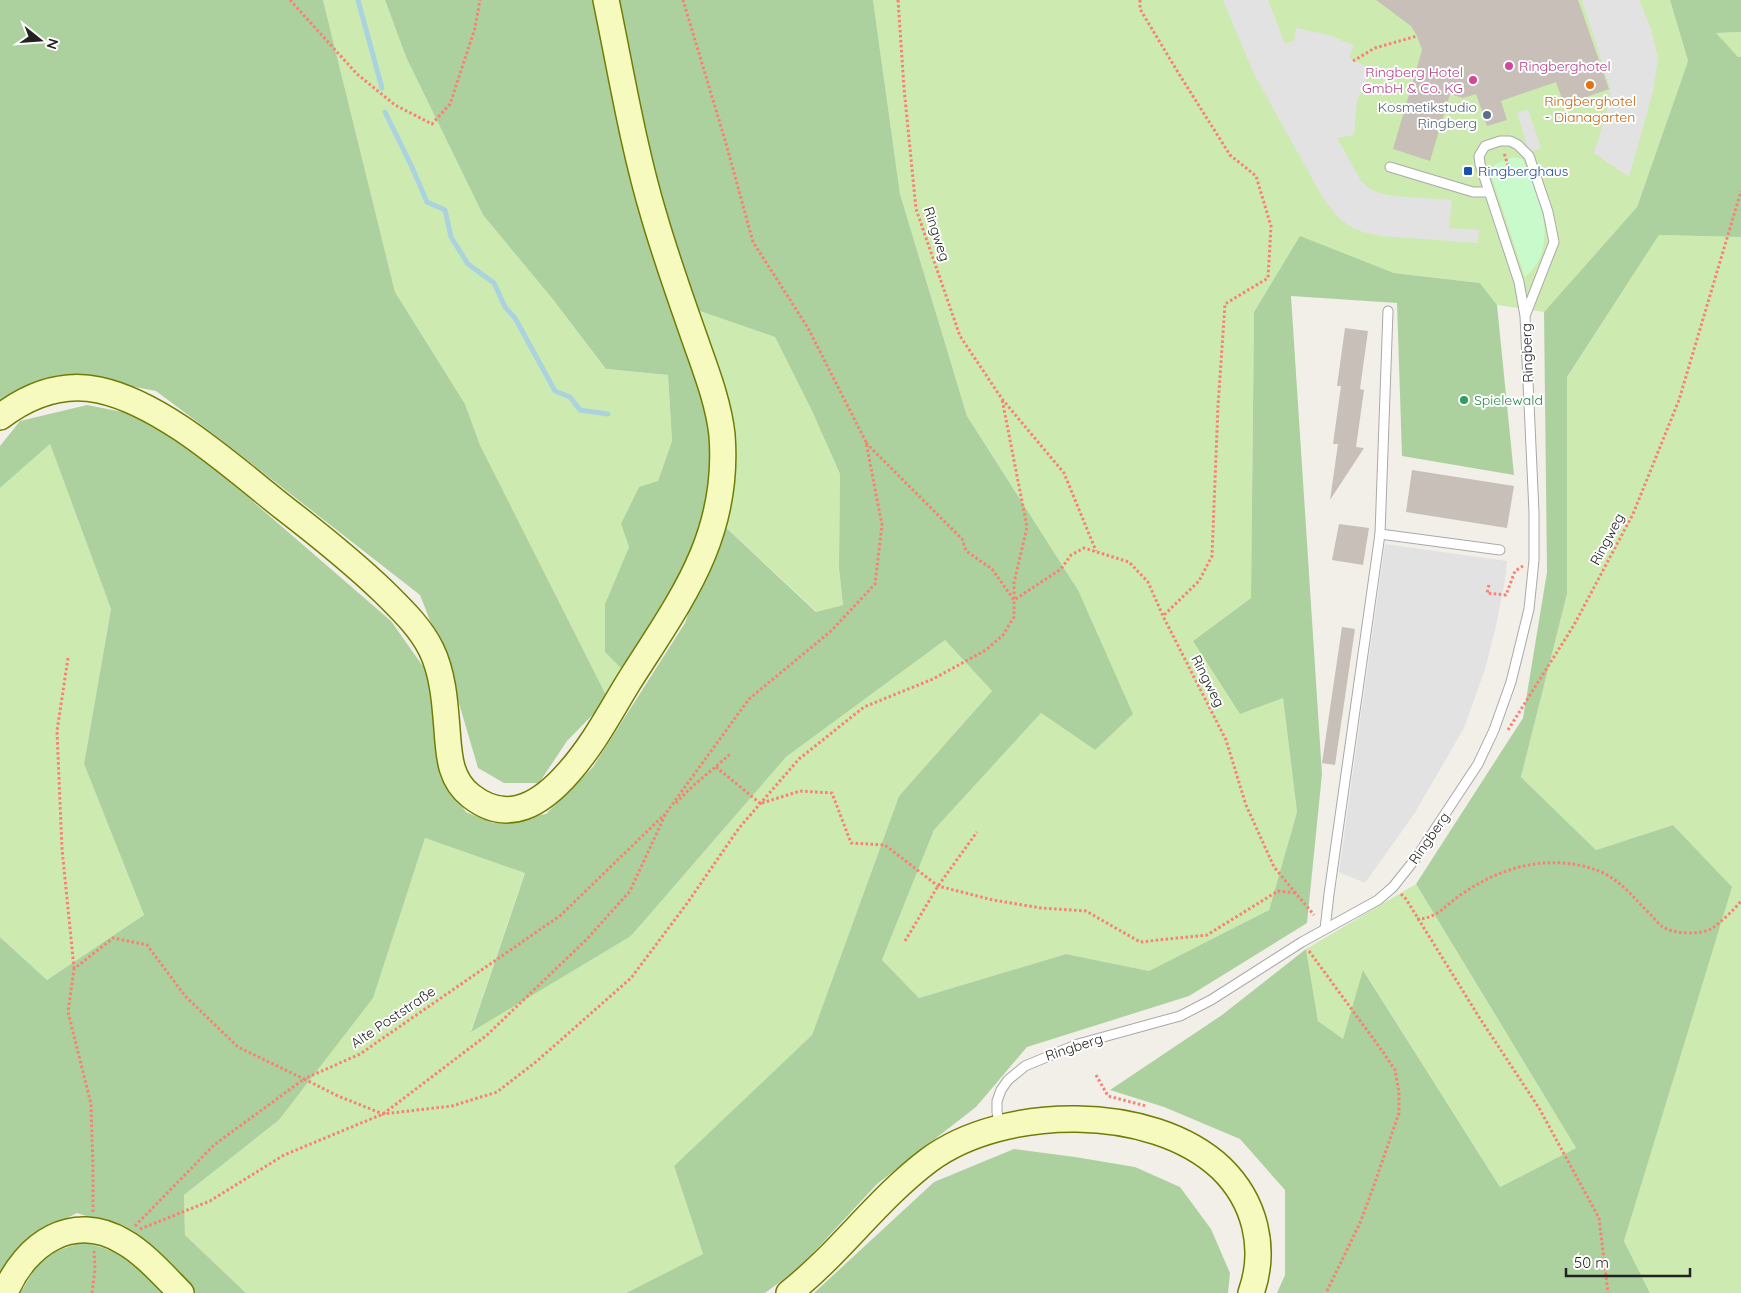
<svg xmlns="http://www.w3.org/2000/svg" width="1741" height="1293" viewBox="0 0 1741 1293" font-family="Quicksand,sans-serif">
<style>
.grass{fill:#cdebb0}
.forest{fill:#add19e}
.park{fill:#c8facc}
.parking{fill:#e2e2e2}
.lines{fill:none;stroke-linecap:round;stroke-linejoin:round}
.stream{stroke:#aad3df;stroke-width:5}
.building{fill:#c7bfb8}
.lane-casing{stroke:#a9a9a9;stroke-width:11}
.secondary-casing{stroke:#707d05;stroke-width:28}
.path{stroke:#fa8072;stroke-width:3;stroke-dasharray:2.5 2.5;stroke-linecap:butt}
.lane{stroke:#fff;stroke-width:9}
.secondary{stroke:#f7fabf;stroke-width:25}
.hotel-dot{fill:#d1479c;stroke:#fff;stroke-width:2}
.food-dot{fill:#e8710a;stroke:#fff;stroke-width:2}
.service-dot{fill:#5c6f8a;stroke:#fff;stroke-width:2}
.transit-dot{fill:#1a4fb4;stroke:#fff;stroke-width:2}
.leisure-dot{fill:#2e9e5b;stroke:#fff;stroke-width:2}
.labels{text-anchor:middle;stroke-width:4;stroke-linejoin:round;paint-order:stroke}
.hotel-label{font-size:14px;fill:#b23c85;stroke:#fff;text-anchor:start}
.food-label{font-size:14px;fill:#c56008;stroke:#fff}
.service-label{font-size:14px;fill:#4e5e75;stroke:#fff;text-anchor:end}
.transit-label{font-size:14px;fill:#164399;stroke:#fff;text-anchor:start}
.street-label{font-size:14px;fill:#222;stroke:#fff}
.leisure-label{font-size:14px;fill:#27864d;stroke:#fff;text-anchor:start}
</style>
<rect width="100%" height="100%" fill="#f2efe9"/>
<!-- grass -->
<g class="grass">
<polygon points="323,0 385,0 406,57 483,215 551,297 606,369 668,375 672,441 658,481 621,524 629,547 605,604 626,673 608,699 480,445 465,404 395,292"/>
<polygon points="873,0 1670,0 1688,61 1637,207 1544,312 1497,305 1480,283 1394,273 1300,237 1254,312 1251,598 1193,641 1283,698 1297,812 1269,910 1149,971 1066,954 919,998 882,960 934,830 1041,713 1095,750 1078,590 967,416 900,194"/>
<polygon points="1741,32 1741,57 1738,57 1715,33"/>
<polygon points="1659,235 1741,237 1741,1293 1650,1293 1624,1241 1731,887 1673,825 1596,850 1521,777 1567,594 1567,377"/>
<polygon points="694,309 775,337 812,411 840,474 839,568 843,605 817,612 721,523"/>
<polygon points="50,444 111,609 84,764 144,915 47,980 0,937 0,488"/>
<polygon points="945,640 992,691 899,796 812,1035 674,1166 703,1254 626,1293 246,1293 185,1235 184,1195 279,1120 372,998 425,838 525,872 471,1031 631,936 786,757"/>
<polygon points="1416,884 1576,1148 1500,1187 1364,971 1343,1040 1318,1021 1306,949"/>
</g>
<!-- forest -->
<g class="forest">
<polygon points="0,0 323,0 395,292 465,404 480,445 608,699 567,741 539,783 504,783 478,768 449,669 420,595 220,439 156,391 94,379 58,375 12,398 0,409"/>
<polygon points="385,0 595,0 699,377 712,441 709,500 691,560 626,673 605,652 605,604 629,547 621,524 639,487 658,481 672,441 668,375 606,369 551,297 483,215 406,57"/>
<polygon points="618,0 873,0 900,194 967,416 1078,590 1133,714 1095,750 1041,713 934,830 882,960 919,998 1066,954 1149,971 1269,910 1297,812 1283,698 1240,714 1193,641 1251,598 1254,312 1300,236 1394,273 1480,283 1497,305 1514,475 1402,456 1397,303 1291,296 1322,774 1307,923 1189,996 1027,1047 976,1107 877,1184 800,1267 765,1293 626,1293 703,1254 674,1166 812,1035 899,796 992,691 945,640 786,757 631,936 471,1032 525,873 425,838 373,998 279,1120 184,1195 185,1235 246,1293 193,1293 108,1223 77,1213 31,1236 0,1281 0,937 47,980 144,915 84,764 111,609 50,444 0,488 0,446 20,421 87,405 138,415 206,461 391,621 427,672 444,781 466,812 493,823 546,814 593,767 685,623 721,523 816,612 843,605 839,568 840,474 812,411 775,337 694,309 652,172"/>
<polygon points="1670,0 1741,0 1741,32 1716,33 1738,57 1741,57 1741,237 1659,235 1567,377 1567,594 1521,777 1596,850 1673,825 1732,887 1624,1241 1650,1293 1277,1293 1285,1275 1285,1190 1240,1139 1164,1107 1110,1090 1222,1015 1306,949 1318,1021 1343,1039 1363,970 1500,1187 1576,1148 1416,884 1523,718 1547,572 1544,312 1637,207 1688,61"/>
<polygon points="1014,1149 1075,1157 1135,1167 1180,1187 1211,1229 1230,1273 1228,1293 814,1293 934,1182"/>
<polygon points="82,1242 104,1248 131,1260 165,1293 20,1293 43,1256"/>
</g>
<!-- park -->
<path class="park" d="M1513,157L1522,159L1524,162C1539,197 1561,248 1525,277L1491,174L1494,165Z"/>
<!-- parking -->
<g class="parking">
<polygon points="1223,0 1268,0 1285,44 1294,41 1296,28 1329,35 1354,46 1349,57 1371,70 1357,101 1354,135 1337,138 1361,181 1370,189 1382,194 1404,197 1452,200 1449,228 1479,230 1478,243 1381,236 1363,232 1348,225 1336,215 1323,198 1254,74"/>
<polygon points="1582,0 1639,0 1651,28 1658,58 1653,91 1629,177 1594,153 1610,101 1610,87"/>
<polygon points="1528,109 1541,148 1529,152 1517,113"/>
<polygon points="1385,544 1507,561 1505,580 1496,626 1485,669 1464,728 1414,814 1365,883 1339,872"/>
</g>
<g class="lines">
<!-- stream -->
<g class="stream">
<polyline points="358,0 382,88"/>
<polyline points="385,112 411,165 427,202 445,210 451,237 468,264 494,283 505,307 515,318 555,391 570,397 580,410 608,414"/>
</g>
</g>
<!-- building -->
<g class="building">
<polygon points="1376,0 1578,0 1609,89 1564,105 1556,82 1501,101 1507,120 1487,126 1476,94 1463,98 1450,94 1430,161 1393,149 1422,50 1417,36 1411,26"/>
<polygon points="1345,328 1368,331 1360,389 1364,390 1356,447 1364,448 1330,500 1338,444 1333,444 1341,386 1337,386"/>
<polygon points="1412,470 1514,486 1507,528 1406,512"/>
<polygon points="1339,524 1369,528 1363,565 1332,560"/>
<polygon points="1342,627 1355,629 1335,765 1322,763"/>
</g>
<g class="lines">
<!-- lane casing -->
<g class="lane-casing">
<g id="lane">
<polyline points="1390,167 1473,192 1488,192"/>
<polyline points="1380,534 1500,550"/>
<polyline points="1325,929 1329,894 1380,534 1388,311"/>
<polyline points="1000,1127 997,1112 997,1101 1001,1090 1008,1080 1025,1066 1078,1044 1180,1016 1211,1000 1302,942 1378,900 1393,887 1416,858 1478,764 1494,730 1511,682 1529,609 1534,560 1534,512 1525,316 1519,282 1480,164 1479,156 1485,146 1500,141 1510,141 1518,145 1529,156 1548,212 1554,242 1525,316"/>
</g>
</g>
<!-- secondary casing -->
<g class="secondary-casing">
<g id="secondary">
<path d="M0,417C29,395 62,382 99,390C164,404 233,468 284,508C319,535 353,562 385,593C402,610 420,627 431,649C443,673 445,703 447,729C449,754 449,779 471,796C509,826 543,802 569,772C593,745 609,714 628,683C679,602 730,538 722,435C719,406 708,376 698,348C683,305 667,261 654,216C633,146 621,72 606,0"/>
<path d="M5,1293C25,1244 73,1211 124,1242C144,1253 165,1277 181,1293"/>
<path d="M789,1293C840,1253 877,1199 929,1160C1003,1105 1152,1103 1221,1168C1255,1201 1267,1248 1251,1293"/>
</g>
</g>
<!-- path -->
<g class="path">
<polyline points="290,0 357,74 395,105 432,124 450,104 475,28 480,0"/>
<polyline points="898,0 904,88 916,209 960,336 1002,399 1064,473 1096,551"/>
<polyline points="1140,0 1140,9 1179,74 1230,155 1256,176 1271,226 1268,278 1225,304 1218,406 1212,556 1199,581 1163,616"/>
<polyline points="1353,61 1375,48 1417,36"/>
<polyline points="1497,176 1510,172 1504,153"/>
<polyline points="866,443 962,539 966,551 992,569 1014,600 1061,569 1071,555 1084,548 1129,562 1148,582 1163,616 1226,740 1246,805 1274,867 1314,915"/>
<polyline points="1489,585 1487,593 1506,595 1515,571 1523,566"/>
<polyline points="68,658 57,731 62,849 74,968"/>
<polyline points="1508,730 1574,625 1633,514 1679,400 1741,191"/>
<polyline points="716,767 761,804"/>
<path d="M676,803C693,784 713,770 731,753"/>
<polyline points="762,803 800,791 832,793 851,843 885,845 938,886 993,900 1041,908 1086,911 1140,942 1207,935 1278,891 1296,893"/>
<polyline points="1401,894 1406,899 1479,1017 1539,1108 1599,1218 1608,1293"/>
<path d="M1417,919C1436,919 1445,906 1459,896C1497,869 1541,855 1587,867C1617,875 1629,893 1650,914C1654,918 1658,924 1663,927C1673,934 1700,935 1711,929C1719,924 1735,909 1741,901"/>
<polyline points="905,941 938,886 977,832"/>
<polyline points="1309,951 1383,1052 1395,1070 1399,1092 1399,1113 1373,1188 1360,1223 1326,1293"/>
<polyline points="1096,1075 1108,1096 1146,1106"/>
<polyline points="93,1212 93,1169 91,1104 68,1012 74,969 113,938 147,945 185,996 238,1047 304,1079 360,1054 561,915 665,814"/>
<polyline points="135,1226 214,1145 304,1079 338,1096 383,1114 452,1106 497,1092 537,1061 631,978 688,902 739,828 799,759 864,707 933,679 986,650 1003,635 1014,617 1014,583 1027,527 1002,399"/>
<polyline points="140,1229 210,1201 284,1155 383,1114 487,1035 587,939 630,891 666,813 749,699 831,631 875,584 882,525 866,442 808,328 753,242 725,140 683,0"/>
<polyline points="92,1293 95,1269 94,1251"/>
</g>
<!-- lane -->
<use href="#lane" class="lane"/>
<!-- secondary -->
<use href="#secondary" class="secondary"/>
</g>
<!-- markers -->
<g class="hotel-dot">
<circle cx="1509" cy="66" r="5"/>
<circle cx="1473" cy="80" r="5"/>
</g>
<circle class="food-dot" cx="1590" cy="85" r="5"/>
<circle class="service-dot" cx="1487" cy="115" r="5"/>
<rect class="transit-dot" x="1463" y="166" width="10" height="10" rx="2.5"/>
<circle class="leisure-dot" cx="1464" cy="400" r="5"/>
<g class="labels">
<!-- hotel labels -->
<g class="hotel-label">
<text x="1519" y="71">Ringberghotel</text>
<text x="1463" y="77" text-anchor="end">Ringberg Hotel<tspan x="1463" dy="16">GmbH &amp; Co. KG</tspan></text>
</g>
<!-- food labels -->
<g class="food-label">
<text x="1590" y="106">Ringberghotel<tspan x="1590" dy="16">- Dianagarten</tspan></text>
</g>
<!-- service labels -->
<g class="service-label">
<text x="1477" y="112">Kosmetikstudio<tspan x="1477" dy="16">Ringberg</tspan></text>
</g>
<!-- transit labels -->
<g class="transit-label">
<text x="1478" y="176">Ringberghaus</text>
</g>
<!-- street labels -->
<g class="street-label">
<text transform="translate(937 234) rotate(72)" y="5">Ringweg</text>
<text transform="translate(1527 353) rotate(-92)" y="5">Ringberg</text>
<text transform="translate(1607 539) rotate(-62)" y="5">Ringweg</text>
<text transform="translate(1208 681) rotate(63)" y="5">Ringweg</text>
<text transform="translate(1429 838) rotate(-55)" y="5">Ringberg</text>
<text transform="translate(393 1017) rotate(-34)" y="5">Alte Poststraße</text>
<text transform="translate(1074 1047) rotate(-18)" y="5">Ringberg</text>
</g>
<!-- leisure labels -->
<g class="leisure-label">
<text x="1474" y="405">Spielewald</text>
</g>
</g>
<!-- north arrow -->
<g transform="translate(40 40) rotate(107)" stroke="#ffffff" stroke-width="4" paint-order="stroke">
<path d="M0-4L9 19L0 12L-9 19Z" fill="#222222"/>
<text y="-8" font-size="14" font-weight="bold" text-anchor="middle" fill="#222222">N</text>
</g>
<!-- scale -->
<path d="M1566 1268v8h124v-8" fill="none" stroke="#222222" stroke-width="2.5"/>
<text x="1574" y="1268" font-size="15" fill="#222222" stroke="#ffffff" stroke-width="4" paint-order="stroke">50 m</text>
</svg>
